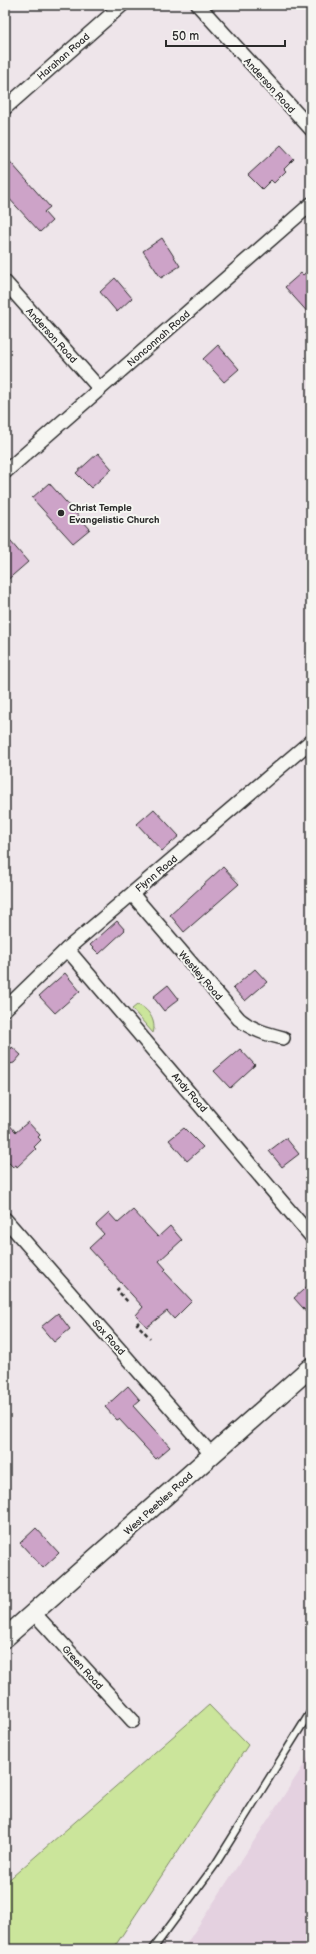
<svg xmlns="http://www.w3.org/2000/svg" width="316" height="1954" viewBox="0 0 316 1954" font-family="'Balsamiq Sans',sans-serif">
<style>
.built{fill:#e4d1e0}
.green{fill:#cbe59b;stroke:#7b8863}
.building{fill:#cda3c8;stroke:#2b2b2b}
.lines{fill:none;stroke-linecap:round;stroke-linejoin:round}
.service-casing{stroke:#2b2b2b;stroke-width:9}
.minor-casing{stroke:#2b2b2b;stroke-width:16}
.secondary-casing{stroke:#2b2b2b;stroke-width:21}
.path{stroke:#2b2b2b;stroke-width:2.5;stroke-dasharray:4 3;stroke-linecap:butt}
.service{stroke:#f6f6f2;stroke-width:6}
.minor{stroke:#f6f6f2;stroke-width:13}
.secondary{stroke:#f6f6f2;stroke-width:18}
.poi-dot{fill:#2b2b2b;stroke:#f6f6f2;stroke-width:1.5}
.labels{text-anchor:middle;stroke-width:4;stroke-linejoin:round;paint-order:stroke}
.street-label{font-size:10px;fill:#2b2b2b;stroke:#f6f6f2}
.poi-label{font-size:10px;font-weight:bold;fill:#2b2b2b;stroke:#f6f6f2;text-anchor:start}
</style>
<rect width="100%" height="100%" fill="#eee5ea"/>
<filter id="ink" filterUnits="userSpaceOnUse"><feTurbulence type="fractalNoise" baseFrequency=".025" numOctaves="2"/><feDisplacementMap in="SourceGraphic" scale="8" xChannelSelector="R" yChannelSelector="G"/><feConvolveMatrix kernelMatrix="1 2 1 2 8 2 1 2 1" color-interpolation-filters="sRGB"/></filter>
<g filter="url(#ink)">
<!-- built -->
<polygon class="built" points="311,1754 311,1949 183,1949"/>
<!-- green -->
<g class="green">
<path d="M137,1005C148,1007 157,1022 153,1033L132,1009Z"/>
<polygon points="209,1705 248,1745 113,1949 5,1949 5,1883"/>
</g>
<!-- building -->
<g class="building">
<polygon points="281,145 294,159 284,169 286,171 274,183 271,180 262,189 248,175"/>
<polygon points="5,156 50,207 44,212 52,221 40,232 5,194"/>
<polygon points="162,238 180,266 161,278 143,251"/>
<polygon points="311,268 311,316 285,287 301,273 303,275"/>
<polygon points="115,278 132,298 117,312 100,292"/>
<polygon points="218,345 239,369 224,382 203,359"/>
<polygon points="98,453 112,469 91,488 76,473"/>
<polygon points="49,483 90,529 73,543 32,498"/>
<polygon points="5,535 28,562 5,582"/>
<polygon points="154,809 179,836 162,851 137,824"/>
<polygon points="223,867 239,884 184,932 170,915"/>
<polygon points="117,921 125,930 99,954 90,945"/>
<polygon points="255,969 267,982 245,1001 233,988"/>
<polygon points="65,973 80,991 55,1013 39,996"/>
<polygon points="168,985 179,999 164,1011 153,997"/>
<polygon points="5,1044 11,1049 12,1047 21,1055 14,1063 5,1065"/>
<polygon points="240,1049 255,1065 230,1088 214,1071"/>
<polygon points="5,1120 16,1132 28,1122 40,1135 38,1137 41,1140 34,1147 36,1149 17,1167 16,1165 13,1167 5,1159"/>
<polygon points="184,1128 203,1147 187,1161 169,1140"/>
<polygon points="286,1138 299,1154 282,1167 269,1151"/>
<polygon points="133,1210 158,1237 170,1226 182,1240 159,1261 166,1269 164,1271 192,1301 174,1319 167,1311 147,1327 136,1315 143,1307 89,1248 104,1234 96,1225 109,1213 118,1223"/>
<polygon points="311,1283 311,1317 294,1298"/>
<polygon points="58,1313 70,1329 54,1342 41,1327"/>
<polygon points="128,1386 140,1400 133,1406 170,1447 156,1459 119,1419 117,1420 105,1407"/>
<polygon points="36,1528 59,1553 43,1568 20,1543"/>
</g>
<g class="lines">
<!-- service casing -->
<g class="service-casing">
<polyline id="service" points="153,1949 215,1865 311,1711"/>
</g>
<!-- minor casing -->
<g class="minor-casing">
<g id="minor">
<polyline points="198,5 311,129"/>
<polyline points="5,108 122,5"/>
<polyline points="5,282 99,388"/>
<polyline points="5,472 311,204"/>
<path d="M132,894L239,1019C252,1030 267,1034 283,1038"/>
<polyline points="67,949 311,1236"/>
<polyline points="5,1009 67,949 311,741"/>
<polyline points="5,1219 212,1455"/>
<polyline points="34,1613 133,1721"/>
</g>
</g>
<!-- secondary casing -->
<g class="secondary-casing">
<polyline id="secondary" points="5,1638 311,1367"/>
</g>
<!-- path -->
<g class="path">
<polyline points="119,1288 117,1290 128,1302"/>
<polyline points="139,1322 137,1324 150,1338"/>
</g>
<!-- service -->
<use href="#service" class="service"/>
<!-- minor -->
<use href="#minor" class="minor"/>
<!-- secondary -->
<use href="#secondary" class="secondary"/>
</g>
</g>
<!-- markers -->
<circle class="poi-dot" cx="61" cy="513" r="4"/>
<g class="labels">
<!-- street labels -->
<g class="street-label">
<text transform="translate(63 56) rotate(-41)" y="4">Harahan Road</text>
<text transform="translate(270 85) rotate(48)" y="4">Anderson Road</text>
<text transform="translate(52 335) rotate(48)" y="4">Anderson Road</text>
<text transform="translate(158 338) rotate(-41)" y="4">Nonconnah Road</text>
<text transform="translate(156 873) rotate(-40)" y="4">Flynn Road</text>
<text transform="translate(201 975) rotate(49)" y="4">Westley Road</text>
<text transform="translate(190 1092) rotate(49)" y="4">Andy Road</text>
<text transform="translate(109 1337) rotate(48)" y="4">Sax Road</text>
<text transform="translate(158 1503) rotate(-42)" y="4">West Peebles Road</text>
<text transform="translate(83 1667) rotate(48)" y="4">Green Road</text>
</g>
<!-- poi labels -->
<g class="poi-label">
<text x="69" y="511">Christ Temple<tspan x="69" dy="12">Evangelistic Church</tspan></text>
</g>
</g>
<!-- margin -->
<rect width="316" height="1954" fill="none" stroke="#f6f6f2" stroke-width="20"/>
<rect x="10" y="10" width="296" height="1934" fill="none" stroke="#2b2b2b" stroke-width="1.5" filter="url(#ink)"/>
<!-- scale -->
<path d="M166 40v6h119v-6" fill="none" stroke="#2b2b2b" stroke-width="2"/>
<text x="172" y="40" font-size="12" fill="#2b2b2b" stroke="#f6f6f2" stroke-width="3" paint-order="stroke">50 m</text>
</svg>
